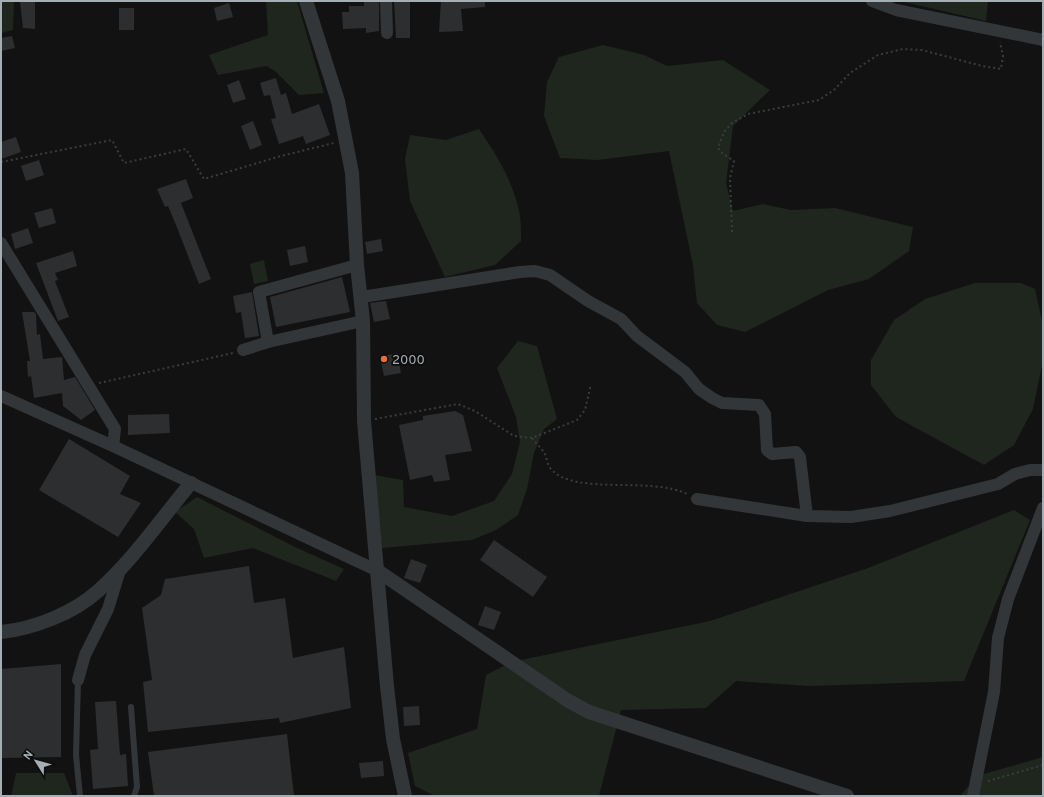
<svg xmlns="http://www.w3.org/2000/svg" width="1044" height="797" viewBox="0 0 1044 797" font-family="Overpass,sans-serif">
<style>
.green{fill:#1f261e}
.building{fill:#2d2e2f}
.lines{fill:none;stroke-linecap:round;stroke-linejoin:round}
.path{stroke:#393d3f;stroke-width:2;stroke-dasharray:2 3;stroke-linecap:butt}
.service{stroke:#333638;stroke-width:6}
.minor{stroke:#333638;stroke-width:12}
.tertiary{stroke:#333638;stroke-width:14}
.poi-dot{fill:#e77036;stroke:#0d0d0e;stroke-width:1.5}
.labels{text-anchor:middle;stroke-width:3.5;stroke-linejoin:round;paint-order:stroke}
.poi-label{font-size:13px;fill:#a4aeb3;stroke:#0d0d0e;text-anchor:start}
</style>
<rect width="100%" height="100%" fill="#121213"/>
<!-- green -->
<g class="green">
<polygon points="1,1 14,1 13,30 1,33"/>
<polygon points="266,1 297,1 324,93 299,95 275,71 266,66 218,75 209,55 268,35"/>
<polygon points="900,1 988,1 986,21"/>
<polygon points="603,45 644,55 667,66 723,60 770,90 733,126 726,183 733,211 763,204 791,210 835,208 913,227 909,251 869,279 828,290 745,332 717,325 697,303 693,265 669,151 598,160 560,158 544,116 547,82 559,57"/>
<path d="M479,129C497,155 515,185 520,216C521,224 521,233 521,241L495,265L445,277L410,201L405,159L410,135L446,140Z"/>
<polygon points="264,260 268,281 254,284 250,264"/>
<polygon points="975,283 1021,283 1035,289 1043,325 1043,360 1033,409 1014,445 984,465 896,417 871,385 871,360 894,320 925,299"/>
<polygon points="518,341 537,346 557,419 544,429 534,453 527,489 518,515 496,530 472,540 382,548 374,475 403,480 404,507 452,516 494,501 512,474 520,442 516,417 497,368"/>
<polygon points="197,497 297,548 344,569 336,581 253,548 204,558 194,529 175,512"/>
<polygon points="1014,510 1030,520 964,681 809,686 736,681 706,708 621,710 599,796 435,796 415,786 408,753 477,729 486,675 511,662 710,621 868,568"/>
<polygon points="1043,757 1043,796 960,796 977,776"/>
<polygon points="16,773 64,773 73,796 11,796"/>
</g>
<!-- building -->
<g class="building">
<polygon points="20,1 35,1 35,29 23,28"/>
<polygon points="364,1 379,1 379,31 366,33 366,28 343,29 342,12 349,12 349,6 364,6"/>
<polygon points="394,1 410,1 410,38 396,38"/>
<polygon points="441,1 485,1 485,7 461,9 463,31 439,32"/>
<polygon points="229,3 233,17 217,21 214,8"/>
<rect x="119" y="8" width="15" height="22"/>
<polygon points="12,36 15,48 1,51 1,38"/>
<polygon points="276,78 281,95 286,93 292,114 319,104 330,135 306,144 303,136 279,144 271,119 276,118 270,95 264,96 260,83"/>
<polygon points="239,80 246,99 233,103 227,85"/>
<polygon points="253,121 262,145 250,150 241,126"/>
<polygon points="16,137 21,152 1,159 1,142"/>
<polygon points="39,160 44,175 26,181 21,166"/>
<polygon points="186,179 193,198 181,203 211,279 199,284 176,225 168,206 165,207 157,189"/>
<polygon points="52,208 56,223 39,228 34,213"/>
<polygon points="28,228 33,243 15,249 11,234"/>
<polygon points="381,239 383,251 367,254 365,242"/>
<polygon points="305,246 308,262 290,266 287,250"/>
<polygon points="73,251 77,266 55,273 58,280 55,281 69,317 58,321 36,263"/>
<polygon points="342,277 350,312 276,327 270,297"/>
<polygon points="252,292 259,336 245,338 241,312 236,313 233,296"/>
<polygon points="386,301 390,319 374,322 370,303"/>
<polygon points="22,312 34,312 36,314 37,335 40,334 43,359 62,357 64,380 75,377 95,410 81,420 63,406 62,393 34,398 31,376 28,377 27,361 30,361"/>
<polygon points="397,353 401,373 384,376 380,357"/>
<polygon points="455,411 463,415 472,451 445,455 450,480 434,482 432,475 410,480 399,425 423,420 423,416"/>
<polygon points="169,414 170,433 128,435 128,415"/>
<polygon points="69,439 130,476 120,494 141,503 118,537 39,490"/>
<polygon points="494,540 547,577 533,597 480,560"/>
<polygon points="411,559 427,565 420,583 404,578"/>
<polygon points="249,566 254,603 285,598 293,658 344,647 351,708 280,723 279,718 148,732 143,682 152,680 142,608 161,595 165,579"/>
<polygon points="485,606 501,612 494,630 478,625"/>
<polygon points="61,664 61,757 1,758 1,669"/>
<polygon points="116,701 120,755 126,754 128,786 93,789 90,750 98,749 95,702"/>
<polygon points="419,706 420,725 404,726 403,707"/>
<polygon points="287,734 294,796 154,796 148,752"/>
<polygon points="383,761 384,776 361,778 359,763"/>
</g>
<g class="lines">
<!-- path -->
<g class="path">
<polyline points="1,162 112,140 124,163 186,149 204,179 281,156 334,143"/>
<polyline points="732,232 730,178 734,161 722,153 718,148 724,132 732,123 748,114 819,100 834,90 850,73 878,55 903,49 922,50 982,66 1001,69 1003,56 1000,42"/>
<polyline points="99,383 233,353"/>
<polyline points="375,419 458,404 475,411 514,436 532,438 577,420 585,410 591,384"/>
<path d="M532,438C536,443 540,447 544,452C547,457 547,465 551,469C574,496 651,476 687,494"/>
<polyline points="988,781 1043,765"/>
</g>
<!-- service -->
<g class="service">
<polyline points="78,680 76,755 80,796"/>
<polyline points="131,707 137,787 134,796"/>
</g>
<!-- minor -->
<g class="minor">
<polyline points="386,1 387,33"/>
<polyline points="872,1 896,10 1043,40"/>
<polyline points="1,243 115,429 113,446"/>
<polyline points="362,297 520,272 535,271 550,275 588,301 621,319 637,336 685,372 699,389 712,398 722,403 759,405 765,414 767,450 772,454 796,452 800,457 807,516"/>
<polyline points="268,342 259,292 357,265"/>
<polyline points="243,350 268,342 363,321"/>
<polyline points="1,396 113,446 378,571"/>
<polyline points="697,499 807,516 851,517 890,511 998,484 1015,474 1030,470 1043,470"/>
<polyline points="78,680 85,655 108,609 120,570"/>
<polyline points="973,796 994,692 998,638 1008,599 1043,508"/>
</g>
<!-- tertiary -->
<g class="tertiary">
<polyline points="306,1 338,101 352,173 357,265 363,321 364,421 387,686 393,739 405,796"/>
<polyline points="378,571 567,700 589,712 847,796"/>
<path d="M1,632C33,629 74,613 98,591C133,560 161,519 191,483"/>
</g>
</g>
<!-- markers -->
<circle class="poi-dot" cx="384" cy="359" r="4"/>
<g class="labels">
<!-- poi labels -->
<g class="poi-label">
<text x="392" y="364">2000</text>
</g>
</g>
<!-- border -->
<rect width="1044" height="797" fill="none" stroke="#a4aeb3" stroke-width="4"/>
<!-- north arrow -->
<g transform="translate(36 761) rotate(307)" stroke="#0d0d0e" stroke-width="3" paint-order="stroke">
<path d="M0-3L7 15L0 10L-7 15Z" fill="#a4aeb3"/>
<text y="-6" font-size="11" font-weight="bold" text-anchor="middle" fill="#a4aeb3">N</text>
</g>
</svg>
